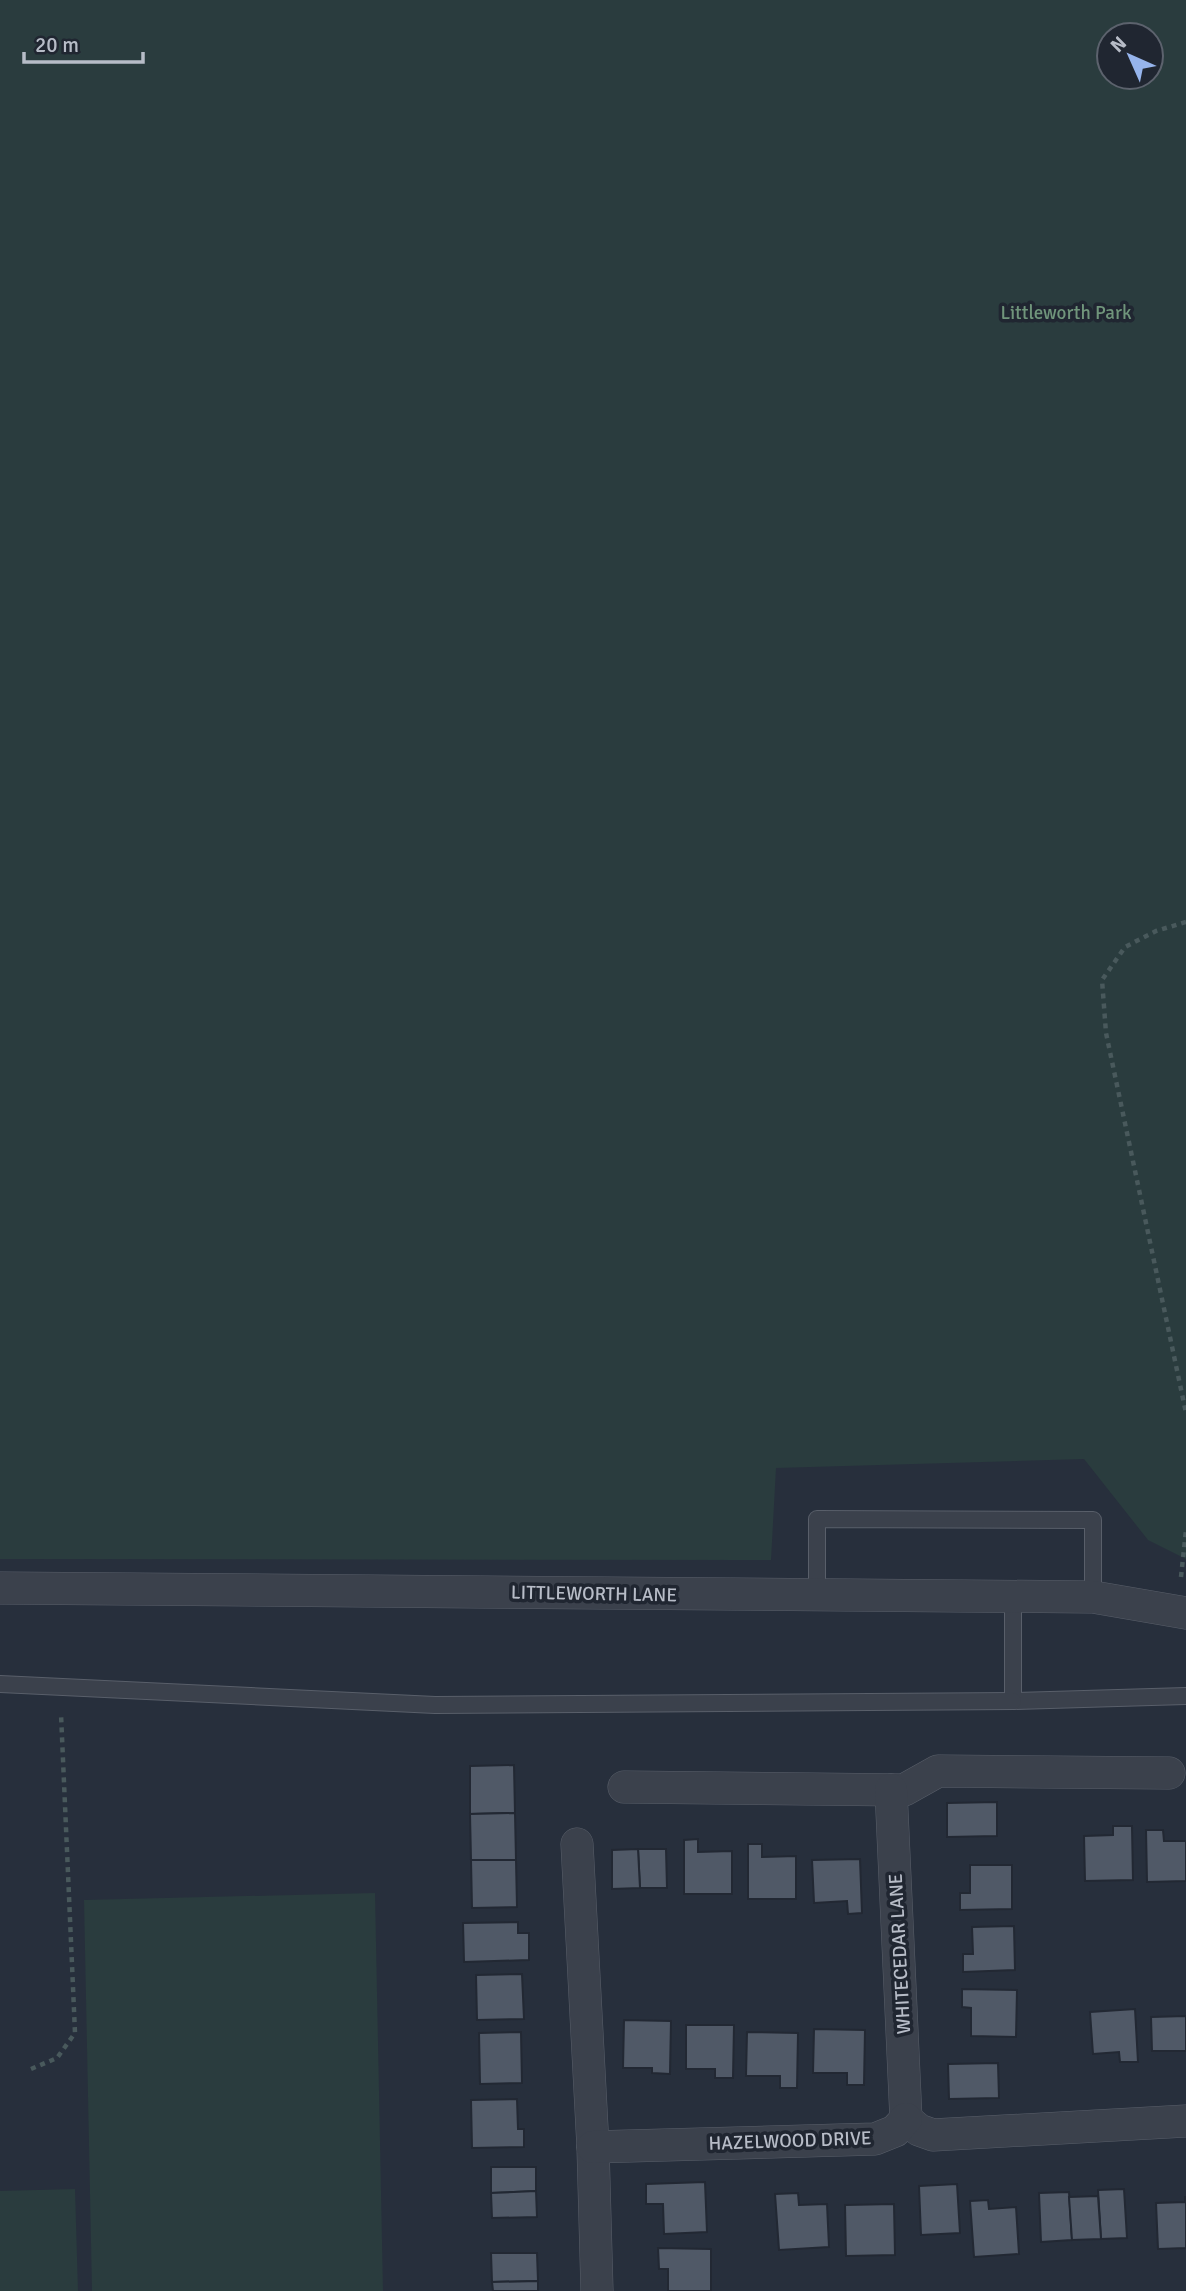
<svg xmlns="http://www.w3.org/2000/svg" width="1186" height="2291" viewBox="0 0 1186 2291" font-family="Signika,sans-serif">
<style>
.green{fill:#2a3c3e;fill-rule:evenodd}
.building{fill:#505967;stroke:#222833;stroke-width:2}
.lines{fill:none;stroke-linecap:round;stroke-linejoin:round}
.service-casing{stroke:#595f6a;stroke-width:18}
.minor-casing{stroke:#595f6a;stroke-width:33}
.path{stroke:#49595c;stroke-width:4.5;stroke-dasharray:5 5;stroke-linecap:butt}
.service{stroke:#3b414c;stroke-width:16}
.minor{stroke:#3b414c;stroke-width:32}
.labels{text-anchor:middle;stroke-width:7;stroke-linejoin:round;paint-order:stroke}
.park-label{font-size:19px;fill:#70957b;stroke:#202631}
.street-label{font-size:19px;fill:#b7bcc7;stroke:#202631}
</style>
<rect width="100%" height="100%" fill="#272f3c"/>
<!-- green -->
<g class="green">
<path d="M0,0H1186V1559L1148,1540L1084,1459L776,1468L771,1560L0,1559ZM1109,35H1151V77H1109Z"/>
<polygon points="375,1893 383,2291 92,2291 84,1900"/>
<polygon points="75,2189 78,2291 0,2291 0,2191"/>
</g>
<!-- building -->
<g class="building">
<polygon points="514,1765 515,1813 470,1814 470,1766"/>
<polygon points="997,1802 997,1836 947,1837 947,1803"/>
<polygon points="515,1813 516,1860 471,1860 470,1814"/>
<polygon points="1113,1826 1132,1826 1133,1880 1085,1881 1084,1836 1113,1835"/>
<polygon points="1146,1830 1163,1830 1164,1841 1186,1841 1186,1881 1147,1882"/>
<polygon points="698,1839 698,1852 732,1851 732,1894 684,1894 684,1840"/>
<polygon points="748,1844 762,1844 762,1857 796,1856 796,1899 748,1899"/>
<polygon points="638,1849 666,1849 667,1888 640,1888"/>
<polygon points="638,1849 640,1888 612,1889 612,1850"/>
<polygon points="860,1859 862,1913 848,1914 847,1901 814,1903 812,1860"/>
<polygon points="471,1860 516,1860 517,1907 472,1908"/>
<polygon points="970,1865 1012,1865 1012,1909 960,1910 960,1893 970,1893"/>
<polygon points="518,1922 518,1933 529,1933 529,1960 464,1962 463,1923"/>
<polygon points="1014,1926 1015,1970 963,1972 963,1954 973,1954 972,1927"/>
<polygon points="522,1974 524,2019 477,2020 476,1975"/>
<polygon points="962,1989 1017,1990 1016,2037 971,2036 971,2008 962,2007"/>
<polygon points="1135,2009 1138,2062 1120,2062 1119,2052 1093,2054 1090,2012"/>
<polygon points="1186,2016 1186,2051 1152,2051 1151,2017"/>
<polygon points="624,2020 671,2021 670,2074 652,2073 652,2068 623,2068"/>
<polygon points="686,2025 734,2025 733,2078 715,2078 715,2069 686,2069"/>
<polygon points="814,2029 865,2030 864,2085 847,2085 847,2073 813,2073"/>
<polygon points="521,2032 522,2083 480,2084 479,2033"/>
<polygon points="747,2032 798,2033 797,2088 780,2088 780,2076 746,2076"/>
<polygon points="998,2063 999,2098 949,2099 948,2064"/>
<polygon points="517,2099 518,2129 524,2129 524,2147 472,2148 471,2100"/>
<polygon points="491,2167 536,2167 536,2191 491,2193"/>
<polygon points="705,2182 707,2232 664,2234 663,2204 646,2204 646,2184"/>
<polygon points="957,2184 960,2233 921,2235 919,2186"/>
<polygon points="1124,2189 1127,2238 1101,2239 1098,2190"/>
<polygon points="536,2191 537,2217 492,2218 491,2193"/>
<polygon points="1069,2192 1072,2240 1041,2242 1039,2193"/>
<polygon points="798,2193 799,2205 827,2204 829,2247 779,2250 775,2194"/>
<polygon points="1098,2196 1101,2239 1072,2240 1069,2197"/>
<polygon points="1185,2197 1186,2197 1186,2248 1158,2249 1156,2203 1185,2202"/>
<polygon points="988,2200 989,2209 1016,2207 1019,2254 974,2257 970,2201"/>
<polygon points="894,2204 895,2255 846,2256 845,2205"/>
<polygon points="658,2248 711,2249 711,2291 668,2291 668,2269 659,2269"/>
<polygon points="491,2253 537,2253 538,2281 492,2282"/>
<polygon points="538,2281 538,2291 493,2291 492,2282"/>
</g>
<g class="lines">
<!-- service casing -->
<g class="service-casing">
<g id="service">
<polyline points="817,1595 817,1519 1093,1520 1093,1597"/>
<polyline points="1013,1597 1013,1701 1186,1696"/>
<polyline points="0,1684 435,1705 1013,1701"/>
</g>
</g>
<!-- minor casing -->
<g class="minor-casing">
<g id="minor">
<polyline points="0,1588 1093,1597 1186,1613"/>
<polyline points="624,1787 904,1790 938,1771 1169,1773"/>
<polyline points="891,1790 906,2119"/>
<polyline points="577,1844 593,2147 597,2291"/>
<polyline points="906,2119 919,2130 933,2135 1186,2121"/>
<polyline points="593,2147 875,2139 895,2131 906,2119"/>
</g>
</g>
<!-- path -->
<g class="path">
<polyline points="1186,922 1156,931 1125,947 1102,980 1106,1033 1186,1413"/>
<polyline points="1181,1577 1186,1530"/>
<polyline points="31,2069 57,2058 75,2033 61,1714"/>
</g>
<!-- service -->
<use href="#service" class="service"/>
<!-- minor -->
<use href="#minor" class="minor"/>
</g>
<g class="labels">
<!-- park labels -->
<g class="park-label">
<text x="1066" y="319">Littleworth Park</text>
</g>
<!-- street labels -->
<g class="street-label">
<text transform="translate(594 1593) rotate(1)" y="7">LITTLEWORTH LANE</text>
<text transform="translate(899 1954) rotate(-93)" y="7">WHITECEDAR LANE</text>
<text transform="translate(790 2140) rotate(-2)" y="7">HAZELWOOD DRIVE</text>
</g>
</g>
<!-- north arrow -->
<g transform="translate(1130 56) rotate(315)"><circle r="33" fill="#202631" stroke="#5c626d" stroke-width="2"/>
<path d="M0-5L12 26L0 18L-12 26Z" fill="#96b4ec"/>
<text y="-10" font-size="19" font-weight="bold" text-anchor="middle" fill="#b7bcc7">N</text>
</g>
<!-- scale -->
<path d="M24 52v10h119v-10" fill="none" stroke="#b7bcc7" stroke-width="3.5"/>
<text x="35" y="52" font-size="21" fill="#b7bcc7" stroke="#202631" stroke-width="5" paint-order="stroke">20 m</text>
</svg>
